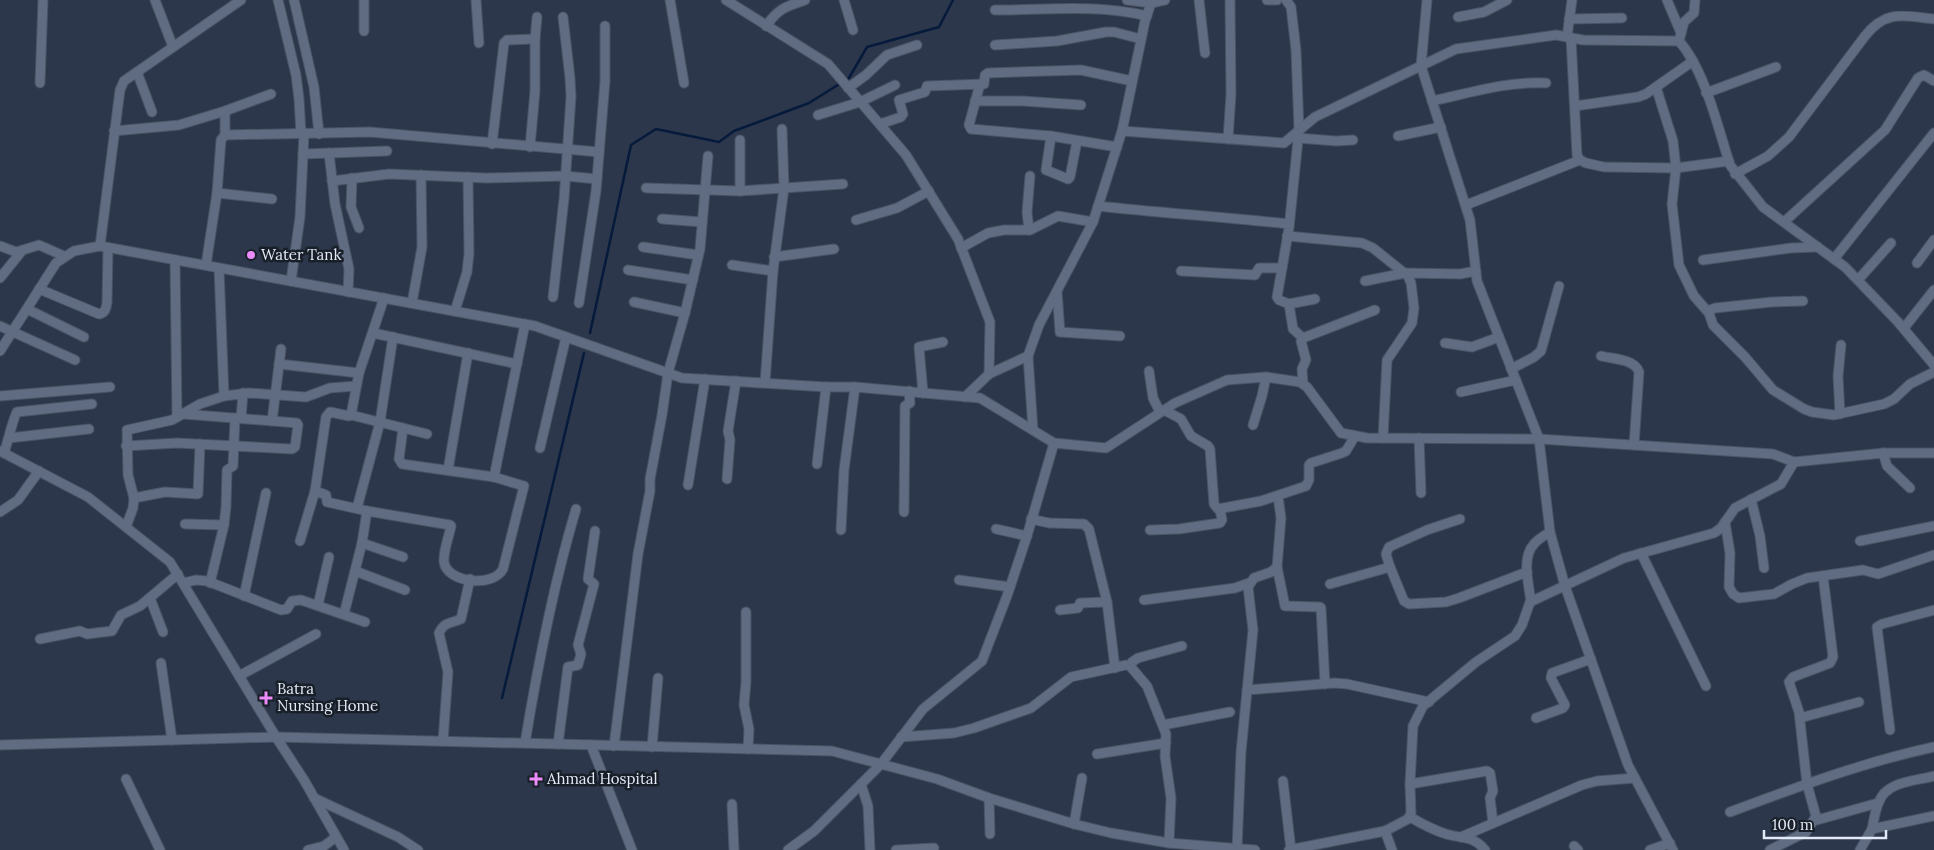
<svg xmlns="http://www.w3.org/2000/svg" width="1934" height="850" viewBox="0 0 1934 850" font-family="Lora,serif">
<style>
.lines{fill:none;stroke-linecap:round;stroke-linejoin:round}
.stream{stroke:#061a3b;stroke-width:2.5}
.minor-casing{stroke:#4a5364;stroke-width:11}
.minor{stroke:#5f6c82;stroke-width:9}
.poi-dot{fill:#ec8cfa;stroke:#191f28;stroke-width:2}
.labels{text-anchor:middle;stroke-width:5;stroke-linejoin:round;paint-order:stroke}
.poi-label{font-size:15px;fill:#e2eaf7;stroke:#191f28;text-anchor:start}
</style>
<rect width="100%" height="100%" fill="#2c374b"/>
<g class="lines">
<!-- stream -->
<g class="stream">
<polyline points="590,333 631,145 656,129 719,142 734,131 809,103 849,78 867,47 939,27 953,0"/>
<polyline points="502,698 584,353"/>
</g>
<!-- minor casing -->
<g class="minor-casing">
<g id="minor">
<polyline points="155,0 173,47"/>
<polyline points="278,0 296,75 299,99 301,134"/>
<polyline points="294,0 314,87 319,134"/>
<polyline points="364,0 364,31"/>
<polyline points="476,0 479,43"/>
<polyline points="670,0 684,83"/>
<polyline points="726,0 828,64 906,155 958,239 990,322 989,374"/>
<polyline points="844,0 853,30"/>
<polyline points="1127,0 1151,3 1165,0"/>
<polyline points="1199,0 1205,53"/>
<polyline points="1267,0 1277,0"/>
<polyline points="1286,0 1291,7 1296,50 1299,130 1289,228 1277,297 1279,300 1289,304 1315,299"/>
<polyline points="1427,0 1421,66 1470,220 1477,281 1539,439 1550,532 1565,586 1628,765 1673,850"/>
<polyline points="1667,0 1681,33"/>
<path d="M995,10C1046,10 1097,4 1147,16"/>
<polyline points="1458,17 1484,12 1507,0"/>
<polyline points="1569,19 1622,18"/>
<path d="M766,26C779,8 785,7 805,0"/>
<polyline points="1567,37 1572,0"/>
<polyline points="1571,38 1577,155 1580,160 1586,163 1604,167 1676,168 1729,161"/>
<polyline points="1679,41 1684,22 1694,13 1695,0"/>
<polyline points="995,45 1057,41 1106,32 1114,32 1141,39"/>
<polyline points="137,72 152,112"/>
<polyline points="40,83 43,0"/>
<polyline points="980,84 969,125 971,129 1051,136 1117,147"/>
<polyline points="1656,87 1673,141 1676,168 1672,204 1679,265 1694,296 1709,313"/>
<polyline points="848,88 866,75 887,55 917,45"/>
<polyline points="1706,93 1776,67"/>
<polyline points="975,101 1022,101 1081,105"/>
<path d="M1432,101C1470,93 1507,81 1546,83"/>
<polyline points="1575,106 1638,97 1646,94 1693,61"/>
<polyline points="225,111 225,135"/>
<polyline points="818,115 860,102 895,85"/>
<polyline points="880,124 901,117 903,114 899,100 925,92 927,86 984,84 985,75 988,73 1081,70 1132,81"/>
<polyline points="114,131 179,125 225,111 271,94"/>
<path d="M1122,131L1284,143L1315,117L1456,49L1556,35L1583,40L1679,41C1705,70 1718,128 1730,165L1763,207L1845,267L1898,322L1934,365"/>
<polyline points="1051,136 1046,170 1068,179 1070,177 1077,141"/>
<polyline points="1398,136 1441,127"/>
<polyline points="1298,138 1336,141 1353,140"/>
<polyline points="1228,139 1231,94 1230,0"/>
<polyline points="492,144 504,43 507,40 535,39"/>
<polyline points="530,147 535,91 535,39 537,17"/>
<polyline points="329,153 335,204 349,269 348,292"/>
<polyline points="303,154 387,151"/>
<path d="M1735,174L1768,156L1789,137L1865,36C1886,9 1903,16 1934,19"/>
<polyline points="352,178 351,207 359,228"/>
<polyline points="332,181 389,174 486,178 565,176 597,179"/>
<polyline points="646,188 740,191 843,184"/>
<polyline points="740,191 740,140"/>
<polyline points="217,193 272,199"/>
<polyline points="1466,205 1580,160"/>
<path d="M1098,206C1162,213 1225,217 1289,224"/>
<polyline points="662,219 702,222"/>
<polyline points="856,220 897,208 929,191"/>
<polyline points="1784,222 1885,130 1918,78 1924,75 1934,81"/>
<polyline points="1029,230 1027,212 1030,176"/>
<polyline points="1287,236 1362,243 1373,248 1408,276 1411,283 1414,308 1412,323 1387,360 1383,438"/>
<polyline points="0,246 16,252 39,245 64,256"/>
<polyline points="100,246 120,90 124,81 241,0"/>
<polyline points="643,247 698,255"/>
<polyline points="961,248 988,233 1004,230 1030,230 1058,216 1093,222"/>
<polyline points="774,257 834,249"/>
<polyline points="1834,259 1934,133"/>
<polyline points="175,260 177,417"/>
<polyline points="1703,260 1791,248 1818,247"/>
<polyline points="1917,263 1934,240"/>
<polyline points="206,265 217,193 221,140 225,135 370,132 599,152"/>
<polyline points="732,265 773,271"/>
<polyline points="219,268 224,396"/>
<polyline points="628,270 693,280"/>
<polyline points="1181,271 1255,275 1259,268 1282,268"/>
<polyline points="0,278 21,252"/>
<polyline points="1858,280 1891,243"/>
<polyline points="291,281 300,217 304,134"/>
<polyline points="1365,281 1405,273 1460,274 1476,271"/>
<path d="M39,289L99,314C105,313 106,309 107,303L108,248"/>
<polyline points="1057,291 1060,332 1120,336"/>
<polyline points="553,297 564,199 571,97 570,78 563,17"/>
<polyline points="1803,301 1772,302 1715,308 1710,310 1709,313 1713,325 1745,357 1773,390 1804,409 1812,412 1834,415 1884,404 1894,399 1910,384 1934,372"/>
<polyline points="634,302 685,313"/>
<polyline points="412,303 422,247 421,175"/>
<polyline points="579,303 596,191 605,81 605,26"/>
<polyline points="1289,304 1293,329 1303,338"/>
<polyline points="27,309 84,337"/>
<polyline points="455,311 467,272 469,253 468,177"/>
<polyline points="0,326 75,360"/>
<polyline points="1904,328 1934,290"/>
<polyline points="373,333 517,364"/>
<polyline points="1445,343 1472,347 1499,337"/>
<polyline points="0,351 56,263 74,251 100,246 535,326 682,378 826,387 855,387 980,398 1054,443 1106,448 1175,403 1227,380 1266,377 1300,382 1307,387 1341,433 1367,438 1539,439 1773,454 1794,462 1884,453 1934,453"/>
<polyline points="1028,356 1033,430"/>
<path d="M1601,356C1613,359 1635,359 1639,372L1634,445"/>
<polyline points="279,364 359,373"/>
<polyline points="1511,369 1534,357 1541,351 1559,286"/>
<polyline points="1149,371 1153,398 1160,412"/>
<polyline points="765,383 773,271 784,188 782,129"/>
<polyline points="1303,384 1302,369 1306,360 1301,341 1303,338 1375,310"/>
<polyline points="1461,392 1516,380"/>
<polyline points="923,393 919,347 943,342"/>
<polyline points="0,396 110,387"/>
<polyline points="965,397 989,374 1028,356 1039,325 1093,222 1122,131 1145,21 1152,0"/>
<polyline points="1164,410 1181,419 1191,436 1208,446 1210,449 1214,504 1218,509 1261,501 1306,486 1309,480 1309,465 1311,463 1342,453 1346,451 1355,436"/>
<polyline points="1840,414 1838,376 1841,345"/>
<polyline points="351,415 427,434"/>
<polyline points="241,418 243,393"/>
<polyline points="272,421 281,349"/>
<polyline points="1253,425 1262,396 1266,377"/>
<polyline points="9,438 89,429"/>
<polyline points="1419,438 1421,493"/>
<polyline points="126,446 177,443 292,449 295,447 298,425 297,423 183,414"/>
<polyline points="540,448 566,337"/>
<polyline points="0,451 88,497 170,562 276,737 304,780 344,850"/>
<path d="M4,453C7,445 14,415 17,412L92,404"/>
<polyline points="1883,453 1887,466 1910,488"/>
<polyline points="817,464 826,387"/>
<polyline points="448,470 468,353"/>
<polyline points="494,477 525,324"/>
<polyline points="727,479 730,440 728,431 736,381"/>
<polyline points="688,485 705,379"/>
<path d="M315,491L326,495L327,502L367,511L450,525L451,526C449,537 443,551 444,562C447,583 493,588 503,569L524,486L494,477L402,464L399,459L403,428"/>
<polyline points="134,498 165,492 198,494 200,444"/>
<polyline points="1751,499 1760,536 1764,568"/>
<polyline points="357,508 380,422 393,337"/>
<polyline points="0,512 18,500 39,471"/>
<polyline points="904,512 905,406 910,403 909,391"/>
<polyline points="1031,519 1049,523 1084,524 1089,529 1107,602 1115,668"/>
<polyline points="1725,522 1730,553 1729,587 1733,594 1739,598 1774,594 1792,584 1807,578 1863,570 1878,574 1934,555"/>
<polyline points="185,524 224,525"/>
<polyline points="126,527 133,508 134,498 128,475 127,430 172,420 200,404 224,396 249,393 306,397 330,388 356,386"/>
<polyline points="996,529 1027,536"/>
<polyline points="841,530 844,470 855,387"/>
<polyline points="1150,530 1179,529 1220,523 1222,520 1220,509"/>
<polyline points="300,541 315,491 326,417 330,412 349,416 351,415 359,373 384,298"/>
<polyline points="1860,541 1934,526"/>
<polyline points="362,543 403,557"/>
<polyline points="1641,553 1706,686"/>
<polyline points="1277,567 1285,606 1320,607 1321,608 1325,684"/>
<polyline points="1390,567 1386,554 1389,547 1427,530 1460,519"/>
<polyline points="355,571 405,590"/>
<polyline points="1823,576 1833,657 1830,663 1793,677 1789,682 1799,712 1807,784 1817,820 1878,803"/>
<polyline points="959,580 1010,587"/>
<polyline points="183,583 196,580 207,581 281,610 287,609 292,601 301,600 365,622"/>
<polyline points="210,583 224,525 226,507 227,470 233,466 235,418"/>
<polyline points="1330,584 1390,567 1404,601 1409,604 1446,602 1459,598 1527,572"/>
<polyline points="244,596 266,493"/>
<polyline points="150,598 163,632"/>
<polyline points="1144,600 1235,588 1249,583"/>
<path d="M1531,602C1529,585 1521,558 1534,544C1538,539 1545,535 1550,532"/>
<polyline points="318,605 329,557"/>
<polyline points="1060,610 1078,608 1080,603 1107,602"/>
<polyline points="746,612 746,682 744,705 749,729 748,749"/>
<polyline points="344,614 362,543 367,511"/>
<polyline points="40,639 80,631 87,634 112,631 121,615 140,606 178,574"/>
<polyline points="161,663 172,740"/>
<polyline points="1130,666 1132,662 1138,658 1182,646"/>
<polyline points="239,676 316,634"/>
<polyline points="1247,690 1334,683 1347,684 1429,702"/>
<polyline points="1536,718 1563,708 1565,705 1551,678 1552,673 1591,659"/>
<polyline points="1800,718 1859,702"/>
<polyline points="1163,725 1230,712"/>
<polyline points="1890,730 1877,627 1882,624 1934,610"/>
<polyline points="901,737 954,733 974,728 1031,708 1071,677 1126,665 1130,666 1147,686 1166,734 1165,756 1171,798 1169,843"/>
<path d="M443,741L448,672L439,633C445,621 450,624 461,619L470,579"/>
<path d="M525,743C538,664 553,586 576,509"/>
<polyline points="558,744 568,667 578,665 581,654 578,645 594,584 588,579 595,531"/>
<polyline points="0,745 276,737 832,751 937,779 989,798 1074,824 1111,833 1169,843 1255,850"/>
<polyline points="591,745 632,850"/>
<polyline points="614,746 638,554 650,491 650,479 662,415 668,373 685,313 700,249 708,156"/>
<polyline points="652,747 658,678"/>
<polyline points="1097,754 1166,743"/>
<polyline points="126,779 160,850"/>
<polyline points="1283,781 1291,850"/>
<polyline points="861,784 868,806 870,850"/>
<polyline points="1410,784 1487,771 1490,773 1493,791 1490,798 1493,823"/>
<polyline points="314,798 398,837 418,850"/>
<polyline points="989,798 990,834"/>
<polyline points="732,804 734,850"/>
<path d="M1730,812C1797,787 1864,762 1934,747"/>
<path d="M1410,817C1422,824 1433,830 1446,834C1462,839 1473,835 1485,850"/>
<polyline points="1074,824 1082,778"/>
<path d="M1872,829C1874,820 1875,810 1879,802C1886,781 1916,781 1934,776"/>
<polyline points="1385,831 1392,850"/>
<polyline points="1461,837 1582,785 1597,781 1635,778"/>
<polyline points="1574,846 1578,850"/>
<polyline points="1237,849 1241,752 1253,630 1248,587 1254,578 1271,572 1277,567 1281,518 1278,496"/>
<polyline points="308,850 324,846 336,837"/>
<polyline points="788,850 814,831 881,764 923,709 982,661 1007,596 1027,536 1054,443"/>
<polyline points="896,850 934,848"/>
<polyline points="1289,850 1385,831 1408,819 1411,813 1410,784 1413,726 1423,706 1476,662 1515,636 1522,625 1530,602 1624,558 1714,533 1721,528 1735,508 1781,484 1794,462"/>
<polyline points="1650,850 1670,843"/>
<polyline points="1770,850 1806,832 1815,818"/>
<polyline points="1860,850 1872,829 1934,816"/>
</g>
</g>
<!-- minor -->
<use href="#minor" class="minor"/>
</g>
<!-- markers -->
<g class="poi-dot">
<circle cx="251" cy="255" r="5"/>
<path d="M263.5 690.5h5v5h5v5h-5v5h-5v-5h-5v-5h5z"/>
<path d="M533.5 771.5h5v5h5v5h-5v5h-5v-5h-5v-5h5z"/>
</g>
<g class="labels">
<!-- poi labels -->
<g class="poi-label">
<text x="261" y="260">Water Tank</text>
<text x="277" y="694">Batra<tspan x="277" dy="17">Nursing Home</tspan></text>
<text x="547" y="784">Ahmad Hospital</text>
</g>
</g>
<!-- scale -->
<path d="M1764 830v8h122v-8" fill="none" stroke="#e2eaf7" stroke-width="2.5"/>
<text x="1772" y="830" font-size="15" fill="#e2eaf7" stroke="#191f28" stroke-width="4" paint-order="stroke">100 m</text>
</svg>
